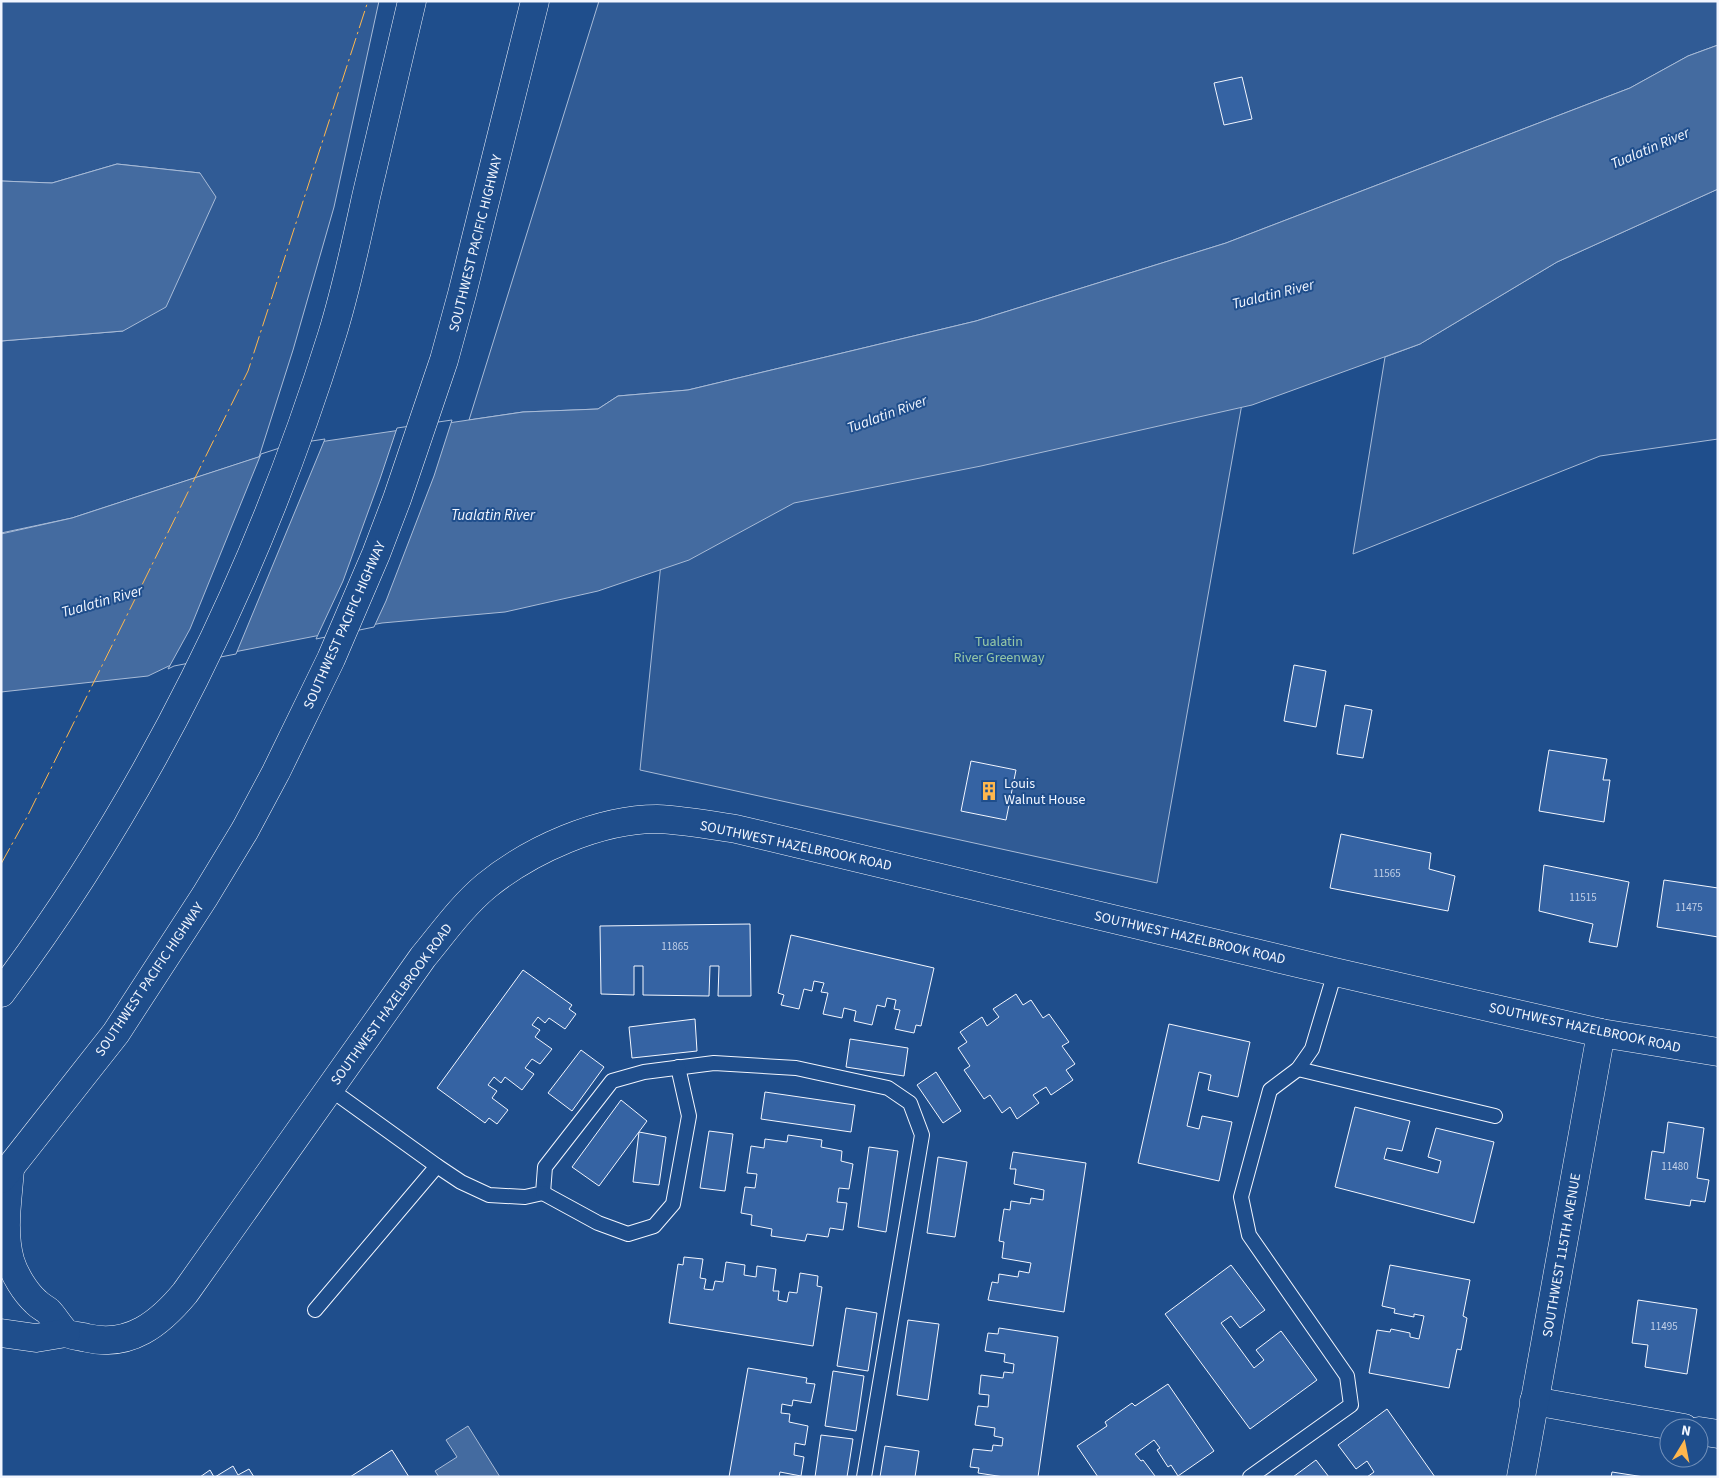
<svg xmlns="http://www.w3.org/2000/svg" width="1719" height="1478" viewBox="0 0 1719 1478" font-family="'Source Sans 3',sans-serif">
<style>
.built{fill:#305b95;stroke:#a8bbd7}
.water{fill:#446ba0;stroke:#a8bbd7}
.pier{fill:#1f4e8c;stroke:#a8bbd7}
.building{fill:#3563a3;stroke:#f2f6ff}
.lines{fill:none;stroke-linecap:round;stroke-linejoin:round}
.lane-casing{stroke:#f2f6ff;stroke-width:16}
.street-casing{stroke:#f2f6ff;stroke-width:29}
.secondary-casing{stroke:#f2f6ff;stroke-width:29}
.highway-casing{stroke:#f2f6ff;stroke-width:29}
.lane{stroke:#1f4e8c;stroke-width:14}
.street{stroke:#1f4e8c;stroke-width:28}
.secondary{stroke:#1f4e8c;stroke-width:28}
.highway{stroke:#1f4e8c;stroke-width:28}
.power{stroke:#ffb74d;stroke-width:1;stroke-dasharray:18 4 2.5 4;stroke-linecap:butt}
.labels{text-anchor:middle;stroke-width:4;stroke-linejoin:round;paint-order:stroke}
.number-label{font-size:11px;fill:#c3d1e8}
.street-label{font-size:14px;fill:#f2f6ff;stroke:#1f4e8c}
.park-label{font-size:14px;fill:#97c8a6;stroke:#1f4e8c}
.poi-label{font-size:14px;fill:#f2f6ff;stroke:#1f4e8c;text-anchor:start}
.water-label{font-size:15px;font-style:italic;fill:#f2f6ff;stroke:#1f4e8c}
</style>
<rect width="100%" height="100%" fill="#1f4e8c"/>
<!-- built -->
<g class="built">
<polygon points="1,1 379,1 334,207 293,350 259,457 72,518 1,533 1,341 123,331 200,173 117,164 52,183 1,181"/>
<polygon points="599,1 1718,1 1718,45 1688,56 1630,88 1226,243 976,321 688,390 618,396 598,409 523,412 469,420"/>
<polygon points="1718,189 1718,439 1600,456 1353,554 1385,357 1420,344 1557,262"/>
<polygon points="1243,398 1157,883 640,770 667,504"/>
</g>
<!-- water -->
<g class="water">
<polygon points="1718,45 1718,189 1557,262 1420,344 1252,405 981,466 794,503 689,560 598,591 505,612 382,623 173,664 148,676 1,692 1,534 72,518 292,446 523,412 598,409 618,396 688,390 976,321 1226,243 1630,88 1688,56"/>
<polygon points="117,164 200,173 216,197 166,307 123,331 1,341 1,181 52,183"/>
<polygon points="468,1426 500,1477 439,1477 435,1471 457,1457 446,1440"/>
</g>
<!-- pier -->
<g class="pier">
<polygon points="452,420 434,476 386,601 374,627 316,639 343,581 380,479 397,428"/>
<polygon points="325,439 236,654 174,666 168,669 190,629 261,454 292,444"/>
</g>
<!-- building -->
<g class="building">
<polygon points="1242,77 1252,119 1224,125 1214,83"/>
<polygon points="1294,665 1326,671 1316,727 1284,721"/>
<polygon points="1345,705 1372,710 1363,758 1337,754"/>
<polygon points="1549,750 1607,759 1603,780 1610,780 1604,822 1539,811"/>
<polygon points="971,761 1016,770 1006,820 961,811"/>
<polygon points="1341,834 1431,853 1429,869 1455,876 1448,911 1330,888"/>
<polygon points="1544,865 1629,882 1617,947 1589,942 1593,924 1539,911"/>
<polygon points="1664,880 1718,888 1718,937 1657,927"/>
<polygon points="750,924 751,996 718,996 719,966 710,966 709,996 643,995 643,966 634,966 634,995 601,994 600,926"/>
<polygon points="791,935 934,968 921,1026 916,1025 914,1033 895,1029 900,1010 894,1009 896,1000 887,998 885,1007 877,1005 872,1025 854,1021 856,1011 844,1008 842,1018 823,1014 828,993 821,992 824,983 814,981 812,991 804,989 799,1009 781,1005 784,995 778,993"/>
<polygon points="523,970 572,1005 569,1009 576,1014 565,1029 549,1018 545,1023 538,1017 532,1025 540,1030 535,1037 552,1049 540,1064 532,1059 525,1068 534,1074 522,1090 505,1077 501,1083 494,1077 488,1085 497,1091 492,1098 508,1110 497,1124 489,1118 485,1123 437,1088"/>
<polygon points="1016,994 1023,1005 1031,1000 1043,1018 1049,1014 1069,1042 1062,1046 1075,1064 1066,1070 1073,1080 1051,1095 1046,1087 1033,1095 1039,1103 1017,1119 1010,1107 1002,1113 990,1095 984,1099 964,1070 970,1066 958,1048 967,1042 960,1032 982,1017 987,1026 999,1017 993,1009"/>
<polygon points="695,1019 697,1051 632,1058 629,1027"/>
<polygon points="1169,1024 1250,1042 1238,1097 1208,1090 1211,1075 1199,1072 1187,1126 1199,1129 1202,1116 1232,1122 1219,1181 1138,1163"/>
<polygon points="850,1039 908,1048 904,1076 846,1067"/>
<polygon points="581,1050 604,1067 572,1111 548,1093"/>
<polygon points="936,1072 961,1111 943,1123 917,1085"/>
<polygon points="765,1092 855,1105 851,1132 761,1119"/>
<polygon points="621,1100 647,1121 599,1186 572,1167"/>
<polygon points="1355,1107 1410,1121 1402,1151 1387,1148 1384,1159 1438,1173 1441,1161 1428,1157 1436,1128 1494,1142 1474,1223 1335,1187"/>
<polygon points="1668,1122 1704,1128 1697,1178 1709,1180 1705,1202 1691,1200 1690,1206 1645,1199 1652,1151 1664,1153"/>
<polygon points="709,1131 733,1134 725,1191 700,1188"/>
<polygon points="639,1132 666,1137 659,1185 633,1182"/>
<polygon points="788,1135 822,1140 821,1147 842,1151 841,1161 853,1164 849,1189 839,1188 837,1202 847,1203 843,1230 830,1228 828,1237 807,1234 805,1241 771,1236 772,1229 751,1225 752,1215 741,1213 745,1187 755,1188 757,1174 747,1173 751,1146 764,1148 765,1139 787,1142"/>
<polygon points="869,1147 898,1151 886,1232 858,1227"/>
<polygon points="1013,1152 1086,1163 1064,1312 988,1300 992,1282 998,1283 999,1274 1018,1277 1019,1271 1029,1273 1031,1263 1002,1258 1004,1242 999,1241 1004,1209 1010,1210 1011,1201 1030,1204 1031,1198 1043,1200 1044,1190 1014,1184 1016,1169 1010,1169"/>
<polygon points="938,1157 967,1162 955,1237 927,1233"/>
<polygon points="684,1257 703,1259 700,1278 706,1279 704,1289 713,1290 715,1281 723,1282 726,1262 745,1265 744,1275 756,1277 757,1266 776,1269 773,1291 779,1291 778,1300 787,1302 789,1292 797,1293 800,1273 818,1276 817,1286 822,1287 813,1346 669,1323 678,1264 683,1265"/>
<polygon points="1231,1265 1265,1310 1240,1328 1231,1316 1221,1323 1254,1368 1264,1360 1256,1350 1281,1331 1317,1380 1250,1429 1165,1314"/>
<polygon points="1390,1265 1470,1280 1463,1316 1467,1318 1461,1350 1457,1349 1449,1388 1369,1373 1377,1330 1390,1332 1391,1329 1410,1333 1410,1337 1419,1339 1424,1316 1414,1314 1414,1317 1394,1313 1395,1309 1382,1306"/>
<polygon points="1638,1300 1697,1309 1687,1374 1645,1367 1648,1345 1632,1343"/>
<polygon points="846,1308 877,1313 868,1371 837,1366"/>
<polygon points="908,1320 939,1324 928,1400 897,1395"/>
<polygon points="999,1328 1058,1337 1038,1477 1004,1477 978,1473 979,1468 970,1467 973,1449 992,1451 993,1445 1002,1446 1003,1438 994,1436 995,1428 975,1425 978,1406 988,1407 989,1395 979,1394 981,1375 1003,1378 1004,1372 1013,1373 1014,1364 1004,1362 1005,1354 985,1351 988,1333 998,1334"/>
<polygon points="748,1368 807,1378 806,1383 815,1384 811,1403 793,1400 792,1406 782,1404 781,1413 790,1414 789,1422 808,1426 805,1445 795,1443 794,1455 804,1457 801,1476 780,1472 779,1477 729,1477"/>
<polygon points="833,1371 864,1376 856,1431 825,1426"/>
<polygon points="1168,1384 1214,1451 1178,1476 1171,1465 1168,1467 1157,1450 1160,1448 1154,1440 1135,1454 1141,1461 1143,1460 1155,1476 1154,1477 1098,1477 1077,1446 1107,1426 1105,1422 1132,1403 1135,1406"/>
<polygon points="1387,1409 1435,1477 1367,1477 1374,1472 1367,1461 1356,1469 1338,1445"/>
<polygon points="821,1435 853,1439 847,1477 815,1477"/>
<polygon points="885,1446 919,1451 915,1477 880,1477"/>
<polygon points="392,1450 409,1477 350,1477"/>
<polygon points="1316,1460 1329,1477 1293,1477"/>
<polygon points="233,1466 238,1475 249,1469 254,1477 215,1477"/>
<polygon points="210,1470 214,1477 200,1477"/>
<polygon points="1612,1472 1644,1477 1611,1477"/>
</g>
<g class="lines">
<!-- lane casing -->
<g class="lane-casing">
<g id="lane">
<polyline points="1298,1069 1495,1116"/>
<polyline points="330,1089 437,1166 461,1182 489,1195 525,1197 543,1193 545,1167 612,1081 644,1072 714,1063 796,1068 888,1088 910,1103 922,1135 864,1477"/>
<polyline points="543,1193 598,1223 628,1234 654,1226 673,1204 689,1116 678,1067"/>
<polyline points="315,1310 437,1166"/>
<polyline points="1250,1477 1351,1405 1347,1376 1249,1235 1241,1197 1270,1090 1298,1069 1312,1049 1335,972"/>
</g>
</g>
<!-- street casing -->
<g class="street-casing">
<g id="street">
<polyline points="1534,1401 1684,1428"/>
<polyline points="1699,1431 1718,1434"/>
</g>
</g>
<!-- secondary casing -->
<g class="secondary-casing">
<g id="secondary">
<path d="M10,1169C8,1198 2,1231 10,1260C14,1274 25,1292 36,1302C40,1306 44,1308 48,1311C54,1317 59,1326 65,1332C70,1336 81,1336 87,1338C130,1348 160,1323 185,1293L423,957C443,933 461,907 486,886C530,850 599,819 657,819C683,820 710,825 736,829L1335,972L1601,1033L1718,1052"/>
<polyline points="1521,1477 1601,1033"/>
</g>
</g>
<!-- highway casing -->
<g class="highway-casing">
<g id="highway">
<path d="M1,993C149,796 259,570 332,335C346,290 356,243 366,197C381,132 396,67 412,1"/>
<polyline points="1,1179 116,1033 205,896 245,830 276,772 331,659 376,554 397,499 444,360 462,294 535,1"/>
<polyline points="1,1333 36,1338 66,1333"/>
</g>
</g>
<!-- lane -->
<use href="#lane" class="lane"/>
<!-- street -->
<use href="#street" class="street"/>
<!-- secondary -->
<use href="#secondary" class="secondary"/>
<!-- highway -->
<use href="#highway" class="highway"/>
<!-- power -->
<polyline class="power" points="1,864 27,817 248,371 368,1"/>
</g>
<!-- icons -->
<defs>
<g id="building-bare" transform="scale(1.5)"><path d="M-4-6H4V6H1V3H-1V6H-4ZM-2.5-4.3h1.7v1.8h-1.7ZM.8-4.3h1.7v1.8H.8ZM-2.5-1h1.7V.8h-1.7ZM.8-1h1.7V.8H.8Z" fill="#ffb74d" stroke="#1f4e8c" stroke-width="2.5" paint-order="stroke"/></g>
</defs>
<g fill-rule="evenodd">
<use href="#building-bare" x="989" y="791"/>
</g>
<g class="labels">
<!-- number labels -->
<g class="number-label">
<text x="1387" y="877">11565</text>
<text x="1583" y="901">11515</text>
<text x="1689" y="911">11475</text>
<text x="675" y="950">11865</text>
<text x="1675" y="1170">11480</text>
<text x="1664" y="1330">11495</text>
</g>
<!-- street labels -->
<g class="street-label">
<text transform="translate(475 243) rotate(-76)" y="5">SOUTHWEST PACIFIC HIGHWAY</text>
<text transform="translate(344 625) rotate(-66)" y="5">SOUTHWEST PACIFIC HIGHWAY</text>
<text transform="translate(796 845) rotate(12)" y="5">SOUTHWEST HAZELBROOK ROAD</text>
<text transform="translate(1190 937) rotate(13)" y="5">SOUTHWEST HAZELBROOK ROAD</text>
<text transform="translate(149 979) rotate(-56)" y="5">SOUTHWEST PACIFIC HIGHWAY</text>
<text transform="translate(391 1004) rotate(-54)" y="5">SOUTHWEST HAZELBROOK ROAD</text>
<text transform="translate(1585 1027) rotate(12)" y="5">SOUTHWEST HAZELBROOK ROAD</text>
<text transform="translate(1561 1255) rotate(-80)" y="5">SOUTHWEST 115TH AVENUE</text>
</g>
<!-- park labels -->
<g class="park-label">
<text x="999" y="646">Tualatin<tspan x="999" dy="16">River Greenway</tspan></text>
</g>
<!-- poi labels -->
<g class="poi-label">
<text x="1004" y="788">Louis<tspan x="1004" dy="16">Walnut House</tspan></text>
</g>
<!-- water labels -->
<g class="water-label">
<text transform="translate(1650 148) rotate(-23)" y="5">Tualatin River</text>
<text transform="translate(1273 294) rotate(-14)" y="5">Tualatin River</text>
<text transform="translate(887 414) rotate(-20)" y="5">Tualatin River</text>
<text x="493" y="520">Tualatin River</text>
<text transform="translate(102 601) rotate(-16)" y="5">Tualatin River</text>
</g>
</g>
<!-- border -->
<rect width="1719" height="1478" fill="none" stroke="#f2f6ff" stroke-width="5"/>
<!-- north arrow -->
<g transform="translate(1684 1443) rotate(10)"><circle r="24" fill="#1f4e8c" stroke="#7391ba"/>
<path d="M0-4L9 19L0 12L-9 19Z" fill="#ffb74d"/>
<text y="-8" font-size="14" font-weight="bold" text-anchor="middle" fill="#f2f6ff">N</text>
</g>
</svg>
